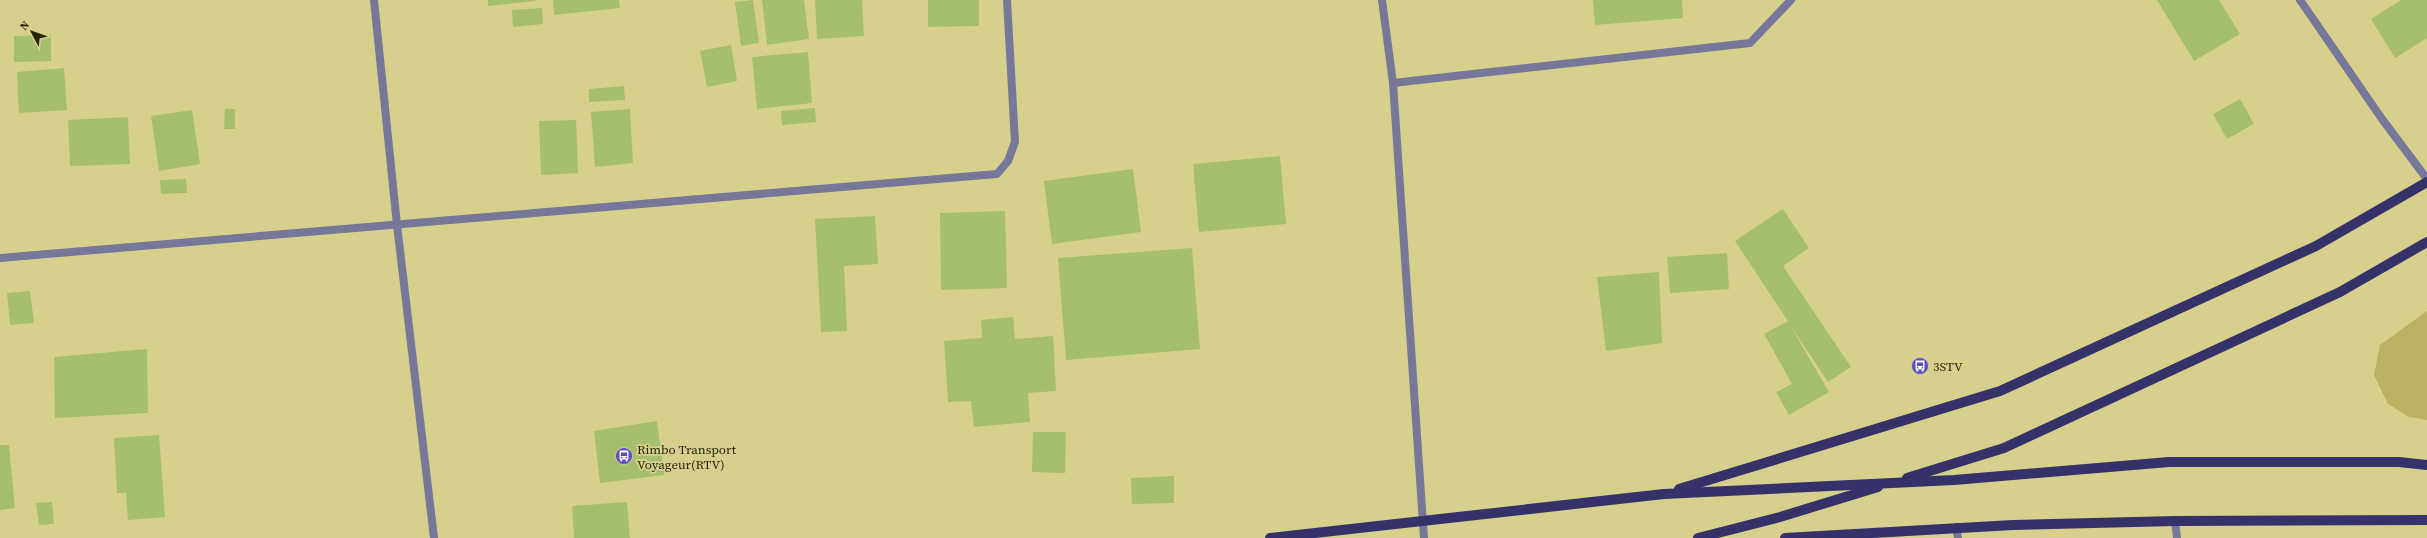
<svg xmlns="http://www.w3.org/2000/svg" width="2427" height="538" viewBox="0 0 2427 538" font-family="'Source Serif 4',serif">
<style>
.green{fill:#bab162}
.building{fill:#a5bf6e}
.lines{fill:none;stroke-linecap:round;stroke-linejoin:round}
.street{stroke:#777899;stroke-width:8}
.primary{stroke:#353169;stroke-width:10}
.labels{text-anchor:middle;stroke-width:3.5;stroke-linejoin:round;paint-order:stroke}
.poi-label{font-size:13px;fill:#282509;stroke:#d7d08d;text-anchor:start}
</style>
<rect width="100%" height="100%" fill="#d7d08d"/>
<!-- green -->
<polygon class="green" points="2427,311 2427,420 2409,417 2388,404 2374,375 2380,345"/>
<!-- building -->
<g class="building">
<polygon points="488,0 535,0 535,1 488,6"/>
<polygon points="553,0 619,0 620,8 554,15"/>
<polygon points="753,0 759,43 741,46 735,2"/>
<polygon points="762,0 804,0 809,39 767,45"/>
<polygon points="815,0 862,0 864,36 817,39"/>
<polygon points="928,0 979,0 979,26 928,27"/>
<polygon points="1593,0 1682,0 1683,18 1595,25"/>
<polygon points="2157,0 2219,0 2240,34 2194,61"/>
<polygon points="2401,0 2427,0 2427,38 2395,58 2371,19"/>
<polygon points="542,8 543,24 513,27 512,10"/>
<polygon points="51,35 51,61 14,62 14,36"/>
<polygon points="731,45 737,81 707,87 700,51"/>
<polygon points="808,52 812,103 757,109 752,57"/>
<polygon points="64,68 67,110 19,113 17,72"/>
<polygon points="624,86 625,100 589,102 589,89"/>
<polygon points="2240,99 2254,124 2227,139 2213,114"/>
<polygon points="815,108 816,122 782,125 781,111"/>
<polygon points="225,109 235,109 235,129 224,129"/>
<polygon points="630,109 633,163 595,167 591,112"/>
<polygon points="192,110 200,164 159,171 151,116"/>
<polygon points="128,117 130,164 70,166 68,120"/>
<polygon points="576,120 578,173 541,175 539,121"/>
<polygon points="1280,156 1286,224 1199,232 1193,164"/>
<polygon points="1133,169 1141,232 1052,244 1044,181"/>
<polygon points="186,179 187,193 161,194 160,180"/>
<polygon points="1783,209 1809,248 1783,266 1851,367 1828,382 1790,325 1829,392 1789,415 1776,392 1792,384 1764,334 1788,321 1735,241"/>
<polygon points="1005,211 1007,288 941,290 940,213"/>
<polygon points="875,216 878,264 844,266 847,331 821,332 815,219"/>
<polygon points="1192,248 1200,349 1066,360 1058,258"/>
<polygon points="1727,253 1729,289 1670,293 1667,257"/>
<polygon points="1659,272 1662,343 1606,351 1597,277"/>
<polygon points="30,291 34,323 10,325 7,293"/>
<polygon points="1013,317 1015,339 1053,336 1056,391 1028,393 1030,422 974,427 971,401 948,402 944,341 982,338 981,320"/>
<polygon points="147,349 148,413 55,418 54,357"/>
<polygon points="657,421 664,475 600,483 594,431"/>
<polygon points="1033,432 1066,432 1065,473 1032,472"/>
<polygon points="159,435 165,517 128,520 126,493 117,493 114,438"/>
<polygon points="0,445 9,445 15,508 0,510"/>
<polygon points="1174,476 1174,503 1132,504 1131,478"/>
<polygon points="52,502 54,524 39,525 36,503"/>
<polygon points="627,502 630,538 574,538 572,506"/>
</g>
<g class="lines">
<!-- street -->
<g class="street">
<polyline points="374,0 397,225 434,538"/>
<polyline points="1382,0 1393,83 1424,538"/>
<polyline points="2300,0 2382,119 2427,179"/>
<polyline points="1393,83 1750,43 1791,0"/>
<polyline points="0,258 997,174 1008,161 1015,142 1007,0"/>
<polyline points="2175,521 2177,538"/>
<polyline points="1956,527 1958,538"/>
</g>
<!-- primary -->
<g class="primary">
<polyline points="1907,478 2004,448 2340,292 2427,242"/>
<polyline points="1679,489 2000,391 2316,246 2427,182"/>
<polyline points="1270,538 1664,494 1954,480 2169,462 2399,462 2427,465"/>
<polyline points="1698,538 1780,517 1878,487"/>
<polyline points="1785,538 2013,525 2175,521 2427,520"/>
</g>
</g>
<!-- icons -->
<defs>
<g id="bus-disc" transform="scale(0.9)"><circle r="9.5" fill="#5b4cc4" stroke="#d7d08d"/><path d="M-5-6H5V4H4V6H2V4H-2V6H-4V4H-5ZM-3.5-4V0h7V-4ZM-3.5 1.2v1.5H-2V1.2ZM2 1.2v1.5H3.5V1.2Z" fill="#fff"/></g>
</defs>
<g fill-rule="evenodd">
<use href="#bus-disc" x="1920" y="366"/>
<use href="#bus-disc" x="624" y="456"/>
</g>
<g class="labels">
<!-- poi labels -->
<g class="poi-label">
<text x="1933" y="371">3STV</text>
<text x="637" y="454">Rimbo Transport<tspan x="637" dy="15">Voyageur(RTV)</tspan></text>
</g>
</g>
<!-- north arrow -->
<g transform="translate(32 32) rotate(311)" stroke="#d7d08d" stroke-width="3" paint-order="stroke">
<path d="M0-3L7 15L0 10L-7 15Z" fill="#282509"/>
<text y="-6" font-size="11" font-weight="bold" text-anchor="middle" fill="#282509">N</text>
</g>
</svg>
